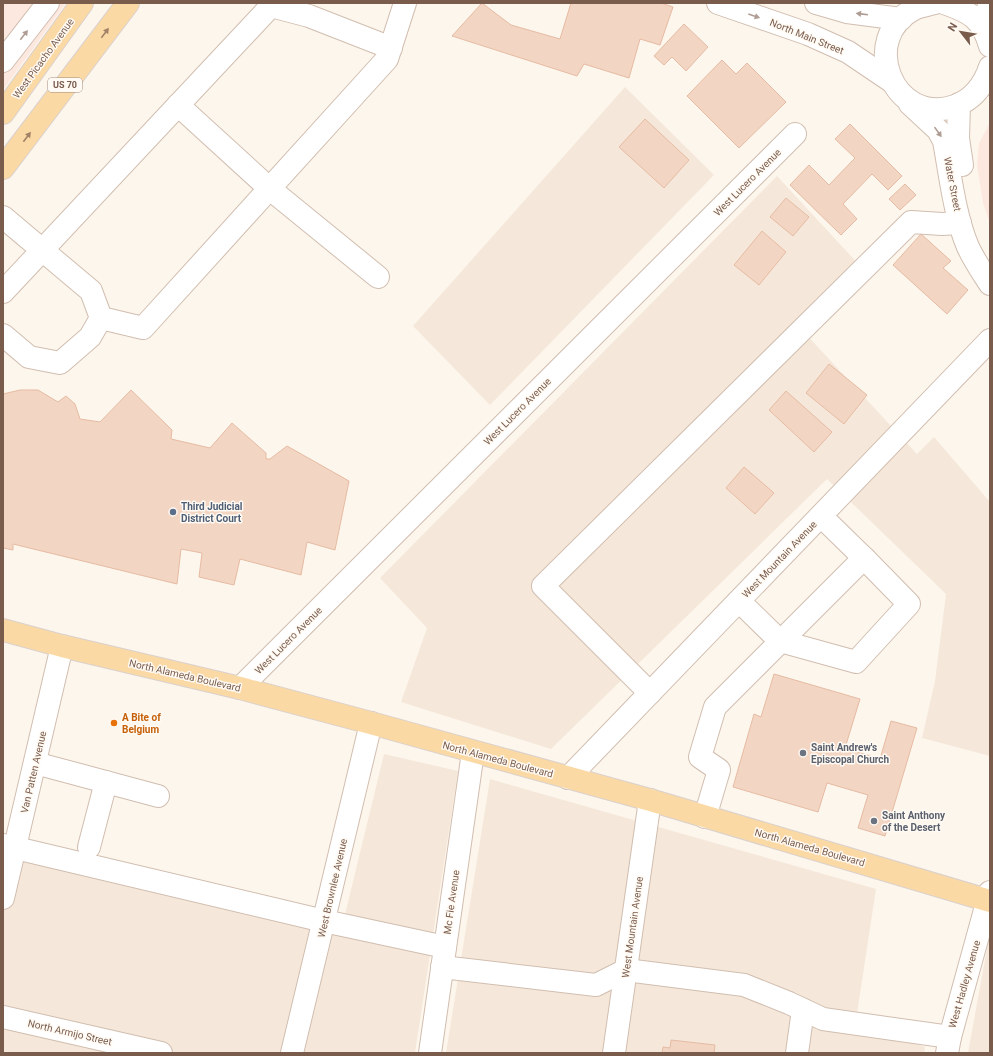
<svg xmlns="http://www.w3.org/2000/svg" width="993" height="1056" viewBox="0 0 993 1056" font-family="Roboto,sans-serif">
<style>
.residential{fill:#f5e8da}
.commercial{fill:#fde8e0}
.building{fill:#f3d5c3;stroke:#e6bba3}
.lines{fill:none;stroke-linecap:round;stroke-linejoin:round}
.minor-casing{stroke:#d1beb0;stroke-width:24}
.major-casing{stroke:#dad1cd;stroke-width:24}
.minor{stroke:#fff;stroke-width:22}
.major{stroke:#fbd9a5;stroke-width:22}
.oneway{fill:#af9d94}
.oneway2{fill:#a18267}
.service-dot{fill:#5c6f8a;stroke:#fffaf3;stroke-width:1.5}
.food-dot{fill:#e8710a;stroke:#fffaf3;stroke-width:1.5}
.worship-dot{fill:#6b7280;stroke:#fffaf3;stroke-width:1.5}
.labels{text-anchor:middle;stroke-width:3;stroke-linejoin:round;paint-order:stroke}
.shield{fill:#fffaf3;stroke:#a28b7f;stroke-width:1}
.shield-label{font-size:9px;font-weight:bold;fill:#7a5c4d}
.street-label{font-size:10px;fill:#7a5c4d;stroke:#fffaf3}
.service-label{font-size:10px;font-weight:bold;fill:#4e5e75;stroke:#fffaf3;text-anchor:start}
.food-label{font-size:10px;font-weight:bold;fill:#c56008;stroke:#fffaf3;text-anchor:start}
.worship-label{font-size:10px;font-weight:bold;fill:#5b616d;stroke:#fffaf3;text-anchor:start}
</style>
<rect width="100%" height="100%" fill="#fdf6ec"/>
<!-- residential -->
<g class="residential">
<polygon points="625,87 714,175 490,405 413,326"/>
<polygon points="777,176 862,268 803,331 917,454 934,437 990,502 990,756 922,738 935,681 946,594 827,479 551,749 401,702 427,628 380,578"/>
<polygon points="384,754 458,771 415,1053 3,1053 3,853 340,935"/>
<polygon points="490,779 876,889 855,1027 925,1047 924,1053 446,1053"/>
<polygon points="990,932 990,1053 968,1053"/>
</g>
<!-- commercial -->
<g class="commercial">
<polygon points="3,3 66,3 3,90"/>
<polygon points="990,123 990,223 983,203 977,165 979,143"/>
</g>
<!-- building -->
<g class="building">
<polygon points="482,3 511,25 560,39 571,3 661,3 673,7 660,45 640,39 629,78 584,64 577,76 452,36"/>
<polygon points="684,24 708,47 686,71 672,57 664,65 654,56"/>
<polygon points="722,60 736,74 747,63 786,102 739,148 687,96"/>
<polygon points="645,119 689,160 664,188 619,147"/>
<polygon points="850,124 902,176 888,190 872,174 843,204 857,219 841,235 790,185 809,165 829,185 855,158 835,139"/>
<polygon points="905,184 916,195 900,210 889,199"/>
<polygon points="786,198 809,217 793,236 770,217"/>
<polygon points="762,231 786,252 759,285 734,265"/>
<polygon points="921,234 951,261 943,268 968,290 947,314 893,265"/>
<polygon points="829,364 867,395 844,424 806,393"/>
<polygon points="20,390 38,390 58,402 66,396 75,404 80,419 100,422 131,390 172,430 171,439 210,448 232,423 266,453 266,459 270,459 287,446 349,481 335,550 307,542 301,575 240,559 234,585 199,577 202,553 181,549 177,584 13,544 13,550 3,548 3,394"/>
<polygon points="786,391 832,432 814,452 769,410"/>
<polygon points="744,467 774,493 755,514 726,488"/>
<polygon points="774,674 860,699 845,748 880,759 891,721 917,728 885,836 858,828 868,795 827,783 818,812 733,787 754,714 761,717"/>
<polygon points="671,1040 715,1045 714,1053 662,1053 663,1047 670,1048"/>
</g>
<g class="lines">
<!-- minor casing -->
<g class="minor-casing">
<g id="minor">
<polyline points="718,3 808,34 848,52 891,81"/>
<polyline points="816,3 847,12 901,19"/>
<path d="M935,3C928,5 920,6 914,9C858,38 893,127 955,106C974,99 984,85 990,67"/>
<path d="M944,3C970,12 982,18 990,46"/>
<polyline points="984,29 987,11 990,5"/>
<polyline points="3,61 48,3"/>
<path d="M910,104L938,130L944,141C950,174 955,217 968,247C974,260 982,272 990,284"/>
<polyline points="959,104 958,138 962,165"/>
<polyline points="178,105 270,189 378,277"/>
<polyline points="3,217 91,291 101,318 90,337 60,363 29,357 3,335"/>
<polyline points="3,292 271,6 309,16 391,48"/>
<polyline points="101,318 143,328 387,59 405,3"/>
<polyline points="739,601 780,641 856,662 909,604 864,558 821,516"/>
<polyline points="240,688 795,134"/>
<polyline points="650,693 543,586 911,222 942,224 960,223"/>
<polyline points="35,763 158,796"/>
<polyline points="568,778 990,340"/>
<polyline points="705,817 719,770 700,757 715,707 864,558"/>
<polyline points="3,845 324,921 445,947"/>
<polyline points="89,847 106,782"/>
<polyline points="3,898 62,646"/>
<polyline points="442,967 596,985 626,970 744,985 789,1003 823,1019 950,1037"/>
<polyline points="3,1017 161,1053"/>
<polyline points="292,1053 371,723"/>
<polyline points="430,1053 473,752"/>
<polyline points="614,1053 650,800"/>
<polyline points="797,1053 803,1010"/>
<polyline points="947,1053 950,1037 990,892"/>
</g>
</g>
<!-- major casing -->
<g class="major-casing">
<g id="major">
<polyline points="3,113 82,3"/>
<polyline points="3,168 128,3"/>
<polyline points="3,630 62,646 240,688 371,723 650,800 990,901"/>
</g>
</g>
<!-- minor -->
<use href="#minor" class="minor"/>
<!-- major -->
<use href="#major" class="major"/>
</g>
<!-- one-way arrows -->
<defs><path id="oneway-solid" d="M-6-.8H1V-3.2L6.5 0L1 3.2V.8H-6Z"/></defs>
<g class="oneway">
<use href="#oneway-solid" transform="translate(862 14) rotate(-173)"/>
<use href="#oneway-solid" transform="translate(754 16) rotate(19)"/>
<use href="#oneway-solid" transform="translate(24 35) rotate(-52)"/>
<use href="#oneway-solid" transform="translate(938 132) rotate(55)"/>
</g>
<g class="oneway2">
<use href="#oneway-solid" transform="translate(105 33) rotate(-53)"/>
<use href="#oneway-solid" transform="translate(27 137) rotate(-53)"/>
</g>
<!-- markers -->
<circle class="service-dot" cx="173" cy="512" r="4"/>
<circle class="food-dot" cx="114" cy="723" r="4"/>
<g class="worship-dot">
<circle cx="803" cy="753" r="4"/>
<circle cx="874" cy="821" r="4"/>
</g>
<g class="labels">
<!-- shield labels -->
<rect class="shield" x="48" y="78" width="34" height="14" rx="3"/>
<g class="shield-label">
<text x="65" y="88">US 70</text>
</g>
<!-- street labels -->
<g class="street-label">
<text transform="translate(807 36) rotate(22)" y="4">North Main Street</text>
<text transform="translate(43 58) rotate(-54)" y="4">West Picacho Avenue</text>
<text transform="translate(747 182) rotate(-45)" y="4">West Lucero Avenue</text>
<text transform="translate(953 184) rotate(79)" y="4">Water Street</text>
<text transform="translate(517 411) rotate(-45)" y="4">West Lucero Avenue</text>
<text transform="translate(779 559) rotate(-46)" y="4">West Mountain Avenue</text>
<text transform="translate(288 640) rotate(-45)" y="4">West Lucero Avenue</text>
<text transform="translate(185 675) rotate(13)" y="4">North Alameda Boulevard</text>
<text transform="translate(498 759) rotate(15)" y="4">North Alameda Boulevard</text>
<text transform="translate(33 772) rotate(-77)" y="4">Van Patten Avenue</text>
<text transform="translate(810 847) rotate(16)" y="4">North Alameda Boulevard</text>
<text transform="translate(332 888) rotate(-77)" y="4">West Brownlee Avenue</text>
<text transform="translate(451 902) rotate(-82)" y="4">Mc Fie Avenue</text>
<text transform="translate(632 927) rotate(-82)" y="4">West Mountain Avenue</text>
<text transform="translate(964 984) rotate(-74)" y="4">West Hadley Avenue</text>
<text transform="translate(70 1032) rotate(13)" y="4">North Armijo Street</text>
</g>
<!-- service labels -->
<g class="service-label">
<text x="181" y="510">Third Judicial<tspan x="181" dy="12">District Court</tspan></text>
</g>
<!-- food labels -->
<g class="food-label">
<text x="122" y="721">A Bite of<tspan x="122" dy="12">Belgium</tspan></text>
</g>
<!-- worship labels -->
<g class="worship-label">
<text x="811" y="751">Saint Andrew's<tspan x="811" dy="12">Episcopal Church</tspan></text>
<text x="882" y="819">Saint Anthony<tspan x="882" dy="12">of the Desert</tspan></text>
</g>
</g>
<!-- border -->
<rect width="993" height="1056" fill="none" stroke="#7a5c4d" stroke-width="8"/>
<!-- north arrow -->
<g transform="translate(961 32) rotate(301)" stroke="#fffaf3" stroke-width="3" paint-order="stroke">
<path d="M0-3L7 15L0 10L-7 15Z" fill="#7a5c4d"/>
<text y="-6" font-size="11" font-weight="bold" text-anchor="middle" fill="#7a5c4d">N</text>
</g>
</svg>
